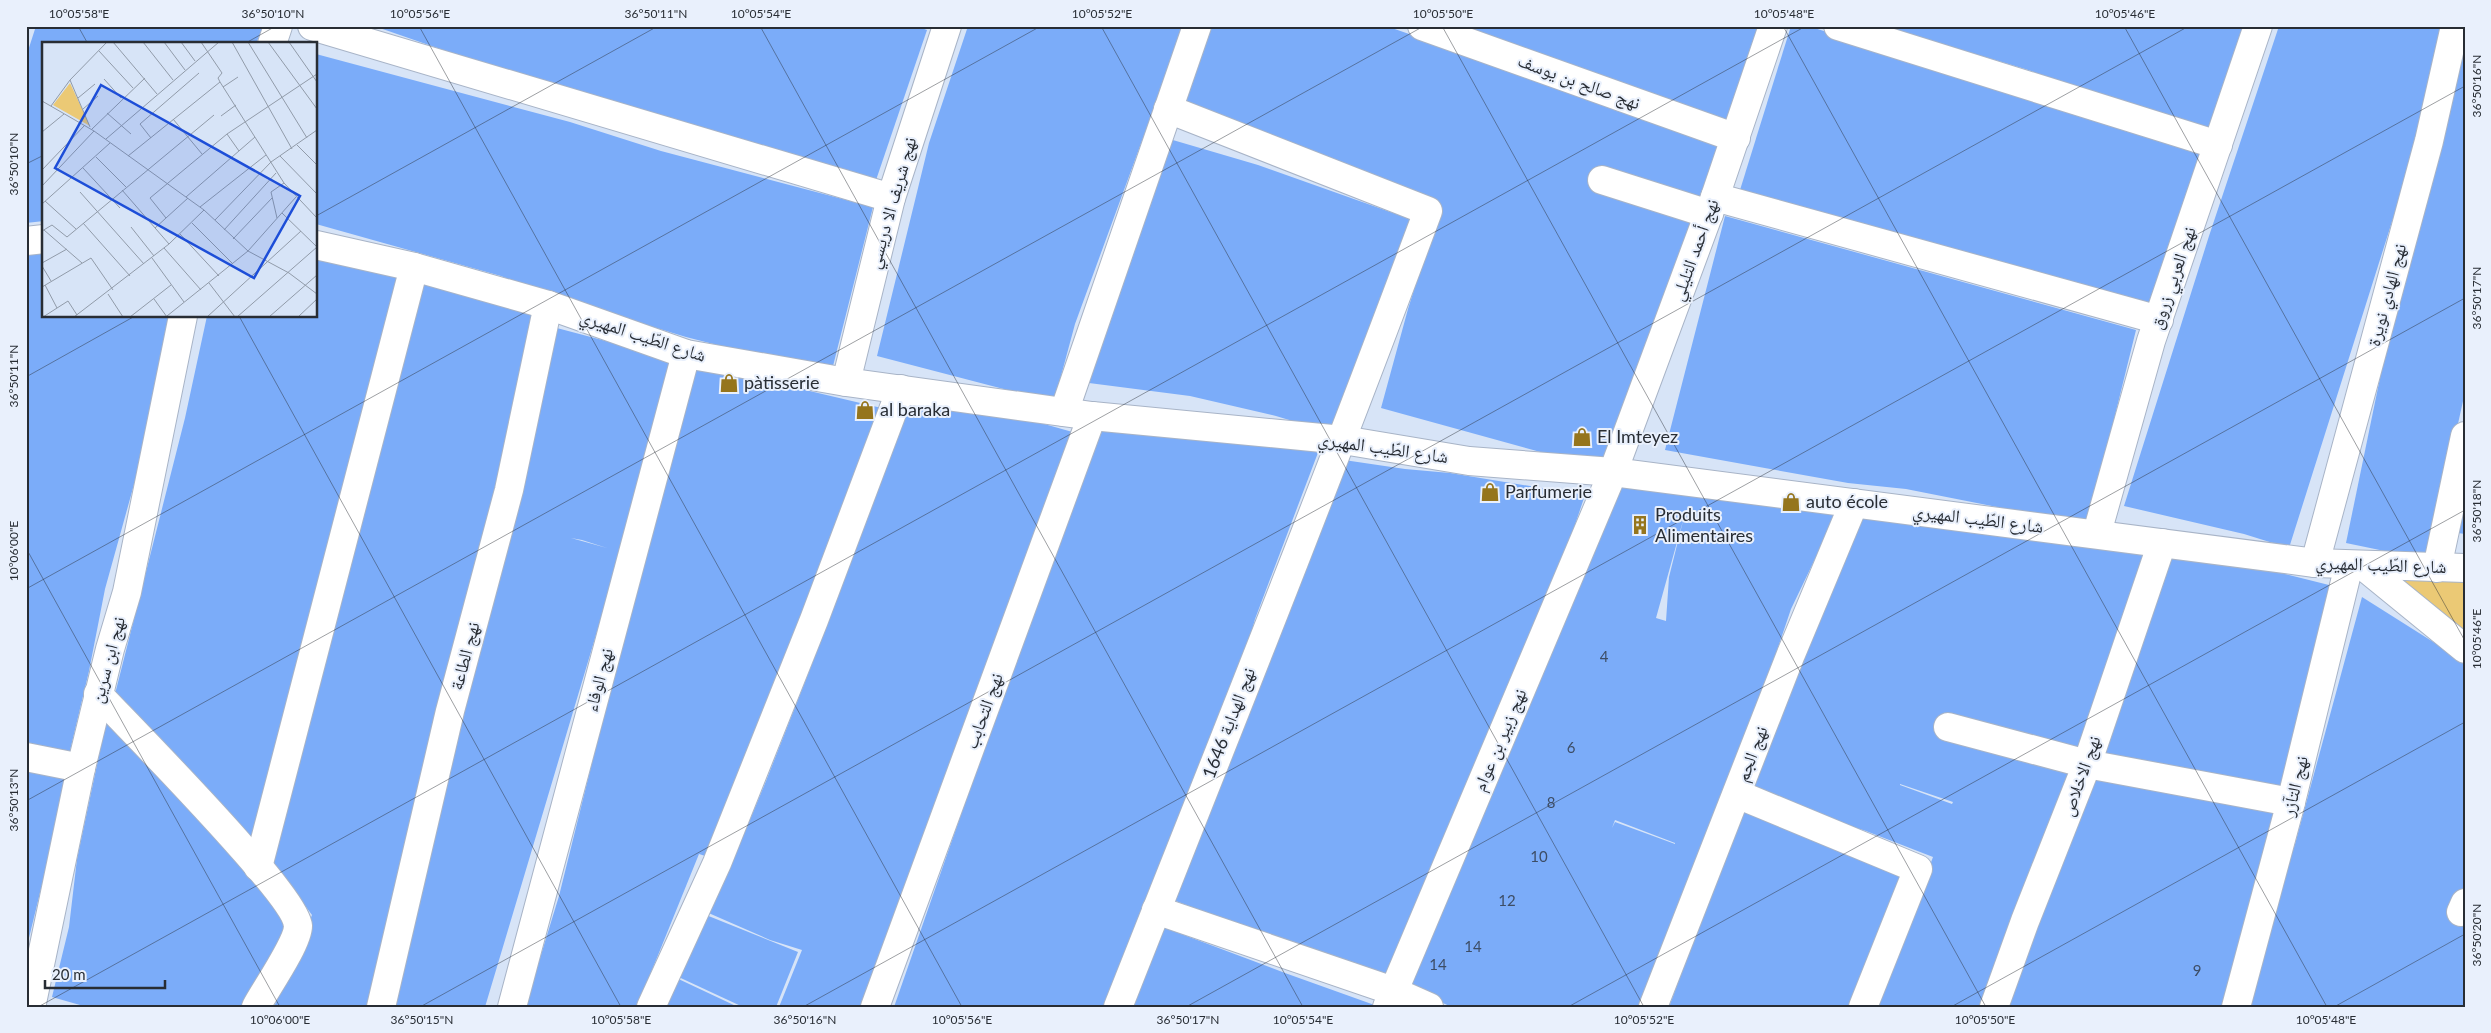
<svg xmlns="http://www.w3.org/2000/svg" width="2491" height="1033" viewBox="0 0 2491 1033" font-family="Lato,'Noto Naskh Arabic',sans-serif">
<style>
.green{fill:#ebc975}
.building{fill:#7bacf9;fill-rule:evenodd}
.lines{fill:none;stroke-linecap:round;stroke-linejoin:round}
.minor-casing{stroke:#a8b4c7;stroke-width:30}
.tertiary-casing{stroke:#a8b4c7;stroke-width:30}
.minor{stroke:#fff;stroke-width:28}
.tertiary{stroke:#fff;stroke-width:28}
.ticks{fill:none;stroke:#282d34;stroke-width:1;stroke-opacity:0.45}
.labels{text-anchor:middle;stroke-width:4;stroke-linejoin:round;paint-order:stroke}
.number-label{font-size:15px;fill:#3d4d65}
.street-label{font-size:18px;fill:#282d34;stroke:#e9f0fc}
.poi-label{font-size:18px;fill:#282d34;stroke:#e9f0fc;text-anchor:start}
.inset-road{fill:none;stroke:#919ba9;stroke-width:1}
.view{fill:#1d4ed8;fill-opacity:0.15;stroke:#1d4ed8;stroke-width:2.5}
.inset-edge{fill:none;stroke:#282d34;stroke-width:2.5}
.neatline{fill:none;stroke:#282d34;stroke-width:2}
.ticks-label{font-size:12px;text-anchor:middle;fill:#282d34}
</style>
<rect width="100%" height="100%" fill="#d7e4f7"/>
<!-- green -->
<polygon class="green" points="2383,580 2465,581 2465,641"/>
<!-- building -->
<g class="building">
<polygon points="36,26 263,26 256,44 44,44 44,221 26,223 26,57"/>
<polygon points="374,26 916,26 927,30 874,186 547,86"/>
<polygon points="968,26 1184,26 1075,324 1054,402 877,356 929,143"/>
<polygon points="1208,26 1386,26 1720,142 1700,203 1592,169 1589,182 1693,217 1611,467 1566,459 1381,408 1408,309 1441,204 1334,167 1178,108"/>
<polygon points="1453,26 1768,26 1729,126"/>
<polygon points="1791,26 1808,26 2205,152 2150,312 1740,190"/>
<polygon points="1882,26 2250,26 2212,133 2025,69"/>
<polygon points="2279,26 2448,26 2431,98 2289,548 2244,534 2124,506 2209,236"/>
<polygon points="2464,52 2465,392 2428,560 2346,543 2387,344"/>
<polygon points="316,54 570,122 661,151 873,207 831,374 686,337 545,294 501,276 316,224"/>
<polygon points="1166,138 1258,165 1413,220 1342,436 1276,416 1190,396 1089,383 1114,311"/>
<polygon points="1725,216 2136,330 2088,525 1906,489 1848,483 1665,450"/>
<polygon points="44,250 44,316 170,316 150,408 143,452 105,589 89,671 69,755 26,745 26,251"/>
<polygon points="316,252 407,269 255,848 115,694 185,418 207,316 316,316"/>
<polygon points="419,273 536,307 528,359 373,1007 274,1007 312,915 265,852"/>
<path d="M553,327L678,360L485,1007H387ZM571,538L582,540L607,548Z"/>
<polygon points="691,363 890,410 715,859 699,854 637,1007 525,1007 559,896"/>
<polygon points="912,398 988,408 1076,433 866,1007 779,1007 802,950 770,940 704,911 749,822 766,781 812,664 830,607"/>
<polygon points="1097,424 1319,450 1255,619 1242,667 1109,1007 894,1007"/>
<polygon points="1344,460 1405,469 1450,473 1585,495 1529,662 1391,982 1173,900"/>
<path d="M1614,481L1838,511L1791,609L1766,683L1642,1007H1452L1406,987ZM1684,517L1669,577L1666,621L1656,618ZM1615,820L1675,843V844L1615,822L1612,828Z"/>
<polygon points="2465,505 2465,534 2458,533"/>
<path d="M1862,514L2150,544L2074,770L1986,1007H1877L1933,857L1866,831L1750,794ZM1900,784L1953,802L1952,804L1900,785Z"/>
<polygon points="2172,546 2337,587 2287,796 2099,757"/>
<polygon points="2362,597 2465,662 2465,885 2454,913 2465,912 2465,1007 2246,1007 2271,916 2295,844"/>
<polygon points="108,713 292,926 248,1007 87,1007 52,997 69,927 77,859"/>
<polygon points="26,761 70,770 27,946 26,946"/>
<polygon points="2094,768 2279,811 2226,1007 2006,1007"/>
<polygon points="1743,806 1904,876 1858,1007 1669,1007"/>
<polygon points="701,913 798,952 776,1007 743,1007 670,973"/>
<polygon points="1160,926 1285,973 1380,1007 1133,1007"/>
<polygon points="670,975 738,1007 655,1007"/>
</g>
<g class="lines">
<!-- minor casing -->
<g class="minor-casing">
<g id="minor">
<polyline points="312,26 891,198"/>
<polyline points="1422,26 1736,138"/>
<polyline points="1838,26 2218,145"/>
<polyline points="272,44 278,26"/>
<polyline points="1602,180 1709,214"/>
<polyline points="1715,197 2159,320"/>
<polyline points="846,382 891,198 947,26"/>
<polyline points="1064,412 1197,26"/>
<polyline points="2097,533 2151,341 2258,26"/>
<polyline points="2315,563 2429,141 2455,26"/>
<polyline points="2362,565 2465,649"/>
<polyline points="2437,568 2465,436"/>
<path d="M98,694C129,727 296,895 298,926C298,943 265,990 256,1007"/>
<polyline points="1948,727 2087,764 2291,802"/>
<polyline points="26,757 81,768"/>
<polyline points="1737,794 1918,869 1863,1007"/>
<polyline points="258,867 414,267"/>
<polyline points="1156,910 1393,991 1429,1007"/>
<polyline points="2461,912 2465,903"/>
<polyline points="32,1003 81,768 110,649 127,592 183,316"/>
<polyline points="381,1007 450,711 509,490 548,305"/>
<polyline points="512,1007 686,354"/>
<polyline points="651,1007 717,863 814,620 901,389"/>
<polyline points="875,1007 1092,416"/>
<path d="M1118,1007C1223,742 1329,478 1428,211L1168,109"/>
<polyline points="1387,1007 1613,472 1715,197 1773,26"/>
<polyline points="1653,1007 1791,654 1854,503"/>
<polyline points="1994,1007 2025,921 2087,764 2162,543"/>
<polyline points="2236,1007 2291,802 2349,565"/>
</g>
</g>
<!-- tertiary casing -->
<g class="tertiary-casing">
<g id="tertiary">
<polyline points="26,241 44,239"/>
<polyline points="316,245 414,267 548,305 686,354 846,382 1092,416 1343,440 1469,461 1613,472 2315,563 2465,568"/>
</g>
</g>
<!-- minor -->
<use href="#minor" class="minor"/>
<!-- tertiary -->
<use href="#tertiary" class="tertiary"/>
</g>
<!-- ticks -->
<path class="ticks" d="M78,26L88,44M419,26L962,1007M760,26L1303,1007M1101,26L1644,1007M1442,26L1986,1007M1783,26L2327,1007M2124,26L2465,641M244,44L276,26M26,164L44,155M316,216L658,26M239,316L621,1007M26,377L135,316M26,548L280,1007M26,589L1041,26M26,801L1424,26M38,1007L1806,26M420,1007L2189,26M803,1007L2465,86M1186,1007L2465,298M1568,1007L2465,510M1951,1007L2465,722M2334,1007L2465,934"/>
<!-- icons -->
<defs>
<g id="shop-bare" transform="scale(1.5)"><path d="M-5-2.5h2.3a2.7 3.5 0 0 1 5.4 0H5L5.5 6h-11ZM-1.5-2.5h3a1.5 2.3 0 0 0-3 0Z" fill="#95751d" stroke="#e9f0fc" stroke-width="2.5" paint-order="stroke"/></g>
<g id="building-bare" transform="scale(1.5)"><path d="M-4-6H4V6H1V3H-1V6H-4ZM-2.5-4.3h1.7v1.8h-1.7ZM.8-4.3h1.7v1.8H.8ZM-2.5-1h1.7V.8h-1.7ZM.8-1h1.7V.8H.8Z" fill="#95751d" stroke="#e9f0fc" stroke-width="2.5" paint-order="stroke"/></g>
</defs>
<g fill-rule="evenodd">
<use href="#shop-bare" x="729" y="383"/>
<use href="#shop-bare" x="865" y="410"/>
<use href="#shop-bare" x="1582" y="437"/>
<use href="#shop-bare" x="1490" y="492"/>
<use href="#shop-bare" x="1791" y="502"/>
<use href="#building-bare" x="1640" y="525"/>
</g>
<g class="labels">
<!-- number labels -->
<g class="number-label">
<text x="1604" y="662">4</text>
<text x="1571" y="753">6</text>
<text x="1551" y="808">8</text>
<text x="1539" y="862">10</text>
<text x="1507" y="906">12</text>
<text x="1473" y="952">14</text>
<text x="1438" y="970">14</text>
<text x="2197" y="976">9</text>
</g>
<!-- street labels -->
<g class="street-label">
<text transform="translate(1579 82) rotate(20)" y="6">نهج صالح بن يوسف</text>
<text transform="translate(892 203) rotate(-74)" y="6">نهج شريف الا دريسي</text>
<text transform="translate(1695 250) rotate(-70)" y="6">نهج أحمد التليلي</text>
<text transform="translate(2173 278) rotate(-71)" y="6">نهج العربي زروق</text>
<text transform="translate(2387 295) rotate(-75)" y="6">نهج الهادي نويرة</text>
<text transform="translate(643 336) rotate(18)" y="6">شارع الطّيب المهيري</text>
<text transform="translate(1383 448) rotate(8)" y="6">شارع الطّيب المهيري</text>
<text transform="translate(1978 519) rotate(7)" y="6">شارع الطّيب المهيري</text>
<text transform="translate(2381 565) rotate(2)" y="6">شارع الطّيب المهيري</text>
<text transform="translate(465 656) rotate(-75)" y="6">نهج الطاعة</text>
<text transform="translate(108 660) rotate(-75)" y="6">نهج ابن سرين</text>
<text transform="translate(599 680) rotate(-75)" y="6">نهج الوفاء</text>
<text transform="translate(984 711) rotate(-70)" y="6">نهج التحابب</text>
<text transform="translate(1229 723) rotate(-69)" y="6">نهج الهداية 1646</text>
<text transform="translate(1500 740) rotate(-67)" y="6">نهج زبير بن عوام</text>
<text transform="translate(1752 754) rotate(-69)" y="6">نهج الجم</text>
<text transform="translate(2081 776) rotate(-70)" y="6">نهج الاخلاص</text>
<text transform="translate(2295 786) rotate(-76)" y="6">نهج التآزر</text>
</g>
<!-- poi labels -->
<g class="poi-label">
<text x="744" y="389">pàtisserie</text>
<text x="880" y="416">al baraka</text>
<text x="1597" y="443">El Imteyez</text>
<text x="1505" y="498">Parfumerie</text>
<text x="1806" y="508">auto école</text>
<text x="1655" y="521">Produits<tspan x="1655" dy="21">Alimentaires</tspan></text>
</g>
</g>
<!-- overview -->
<g transform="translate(42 42)">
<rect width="275" height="275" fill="#d7e4f7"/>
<path d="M28,41L48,84L11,63Z" fill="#ebc975"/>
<path class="inset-road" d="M71,0L115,52M101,0L131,38M122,0L143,28M139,0L153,19M159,0L180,31L176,36L178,40M190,0L250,107M206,0L265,96M226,0L275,67M247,0L275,40M57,9L91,46M62,37L79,56M28,38L48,85M178,40L242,141L275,176M181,45L196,35M36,56L53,42M0,59L52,89L162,168L206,209L247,231L275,252M9,64L28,38L65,0M41,67L56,54M65,71L89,92M179,74L194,63M131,77L160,112M50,87L103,36M0,90L22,72M185,92L197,109M109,96L98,82L157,31M64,97L177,0M255,103L275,123M86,114L178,40M238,114L275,152M54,115L84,145M41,126L78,166M0,128L43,83M0,144L52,89M80,148L127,202M38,150L102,222M144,155L213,95M3,159L34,187M0,162L68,101M158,165L224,113M240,171L275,205M124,176L108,156L185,92L275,32M235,176L229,150L242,141M173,178L229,120L275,88M41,181L88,234M150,181L191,222M89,185L112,214M113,186L146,156M2,188L40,221M182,188L234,131M0,189L10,183L25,195L172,73M138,192L177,234M191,197L230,156M122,206L159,248M110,216L142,260M0,221L25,207M0,224L9,239M167,241L193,275M3,243L15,266M0,245L49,216L71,248M66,252L81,275M112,257L125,275M125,274L206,209L254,155M1,275L26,259L35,273M32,275L127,202L162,168M88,275L129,243M165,275L259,189M195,275L275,205M227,275L275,233M256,275L275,257"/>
<path class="view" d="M59,43L258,154L212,236L13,126Z"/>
<rect width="275" height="275" class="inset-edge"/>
</g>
<!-- border -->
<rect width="2491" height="1033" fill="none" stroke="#e9f0fc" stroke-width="55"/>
<!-- scale -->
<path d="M45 980v8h120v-8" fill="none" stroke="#282d34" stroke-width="2.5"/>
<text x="52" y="980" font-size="15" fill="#282d34" stroke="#e9f0fc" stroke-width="4" paint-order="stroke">20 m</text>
<rect x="28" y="28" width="2436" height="978" class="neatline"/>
<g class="ticks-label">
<text x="79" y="18">10°05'58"E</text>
<text x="273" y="18">36°50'10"N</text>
<text x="420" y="18">10°05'56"E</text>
<text x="656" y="18">36°50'11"N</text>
<text x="761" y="18">10°05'54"E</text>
<text x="1102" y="18">10°05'52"E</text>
<text x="1443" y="18">10°05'50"E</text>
<text x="1784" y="18">10°05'48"E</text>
<text x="2125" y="18">10°05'46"E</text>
<text transform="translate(2477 86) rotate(-90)" y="4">36°50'16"N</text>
<text transform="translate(14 164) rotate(-90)" y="4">36°50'10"N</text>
<text transform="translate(2477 298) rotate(-90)" y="4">36°50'17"N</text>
<text transform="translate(14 376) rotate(-90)" y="4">36°50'11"N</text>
<text transform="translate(2477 511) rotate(-90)" y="4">36°50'18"N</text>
<text transform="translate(14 551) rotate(-90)" y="4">10°06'00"E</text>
<text transform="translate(2477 639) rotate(-90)" y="4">10°05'46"E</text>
<text transform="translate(14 800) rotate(-90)" y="4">36°50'13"N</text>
<text transform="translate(2477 935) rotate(-90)" y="4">36°50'20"N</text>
<text x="280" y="1024">10°06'00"E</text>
<text x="422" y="1024">36°50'15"N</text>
<text x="621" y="1024">10°05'58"E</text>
<text x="805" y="1024">36°50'16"N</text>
<text x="962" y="1024">10°05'56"E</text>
<text x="1188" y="1024">36°50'17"N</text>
<text x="1303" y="1024">10°05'54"E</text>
<text x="1644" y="1024">10°05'52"E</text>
<text x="1985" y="1024">10°05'50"E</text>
<text x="2326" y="1024">10°05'48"E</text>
</g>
</svg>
